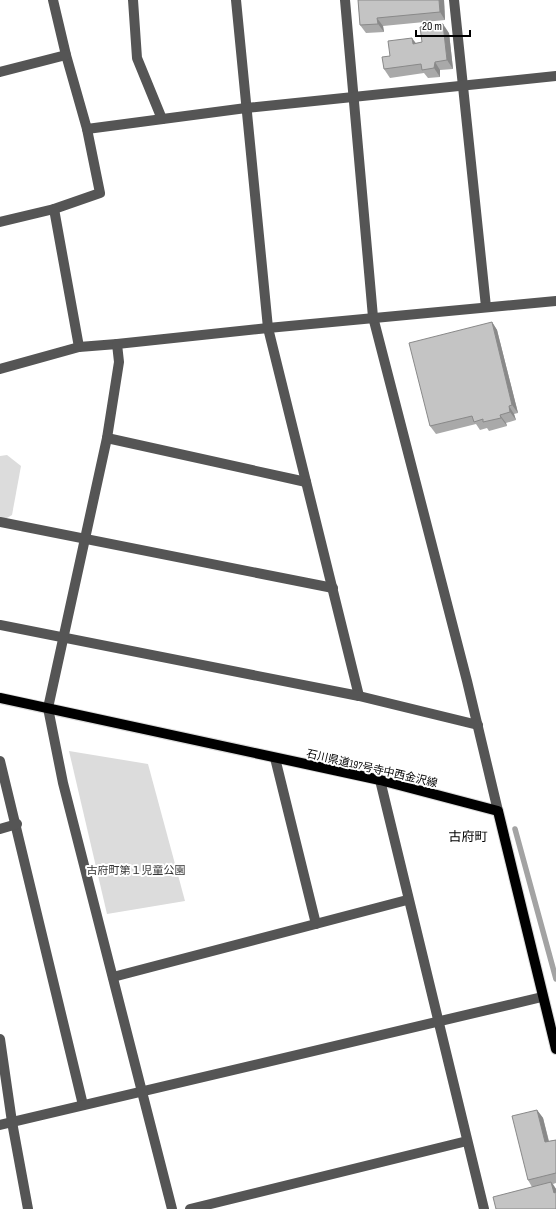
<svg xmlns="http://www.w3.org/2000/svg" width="556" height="1209" viewBox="0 0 556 1209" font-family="'Sofia Sans Condensed','Noto Sans JP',sans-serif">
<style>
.green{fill:#dcdcdc}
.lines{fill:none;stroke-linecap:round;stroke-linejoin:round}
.stream{stroke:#a3a3a3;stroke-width:5.5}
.major-casing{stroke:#dbdbdb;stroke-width:12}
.minor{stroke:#555;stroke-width:10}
.major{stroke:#000;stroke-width:10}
.wall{fill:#a9a9a9}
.shaded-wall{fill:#898989}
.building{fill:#c4c4c4;stroke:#898989}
.labels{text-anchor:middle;stroke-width:4;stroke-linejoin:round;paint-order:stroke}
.street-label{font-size:11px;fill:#000;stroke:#fff}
.park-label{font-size:11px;fill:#333;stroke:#fff}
.quarter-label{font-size:13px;fill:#000;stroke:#fff}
</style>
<rect width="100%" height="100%" fill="#fff"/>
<!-- green -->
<g class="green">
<polygon points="7,455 21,466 12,515 0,522 0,456"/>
<polygon points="69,751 148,764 185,901 107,914"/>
</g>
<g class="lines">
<!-- stream -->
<polyline class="stream" points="515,829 556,979"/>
<!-- major casing -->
<g class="major-casing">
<polyline id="major" points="0,698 380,780 498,811 556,1049"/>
</g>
<!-- minor -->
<g class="minor">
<polyline points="53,0 66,55 87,129 100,193 54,209"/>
<polyline points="133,0 137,58 162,119"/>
<polyline points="236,0 268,328 359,696"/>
<polyline points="345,0 373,317 467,681 498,811"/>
<polyline points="454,0 486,307"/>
<polyline points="0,72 66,55"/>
<polyline points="87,129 246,108 556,76"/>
<polyline points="0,222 54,209 79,347"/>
<polyline points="0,369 79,347 117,344"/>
<polyline points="107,438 306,482"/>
<polyline points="0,522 333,588"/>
<polyline points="0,625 359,696 478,725"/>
<polyline points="275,758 316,924"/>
<polyline points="0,761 83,1105"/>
<polyline points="380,780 484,1209"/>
<polyline points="0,829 17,824"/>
<polyline points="113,977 407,900"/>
<polyline points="0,1039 12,1122 28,1209"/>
<polyline points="0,1125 542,997"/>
<polyline points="172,1209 63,783 48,708 107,438 119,362 117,344 268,328 556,301"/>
<polyline points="190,1209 467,1141"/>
</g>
<!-- major -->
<use href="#major" class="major"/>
</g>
<!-- wall -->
<g class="wall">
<polygon points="358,0 444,0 445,20 383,26 384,32 366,33 360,25"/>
<polygon points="449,33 453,69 440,70 440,77 428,78 424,73 390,78 384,69 390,56 416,43 422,42"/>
<polygon points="492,322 497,330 518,413 514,414 516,420 506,423 507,426 489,431 487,428 480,430 476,424 436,434 430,426"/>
<polygon points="537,1110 543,1118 549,1141 556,1140 556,1183 553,1184 556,1189 556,1209 532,1187 528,1180"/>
</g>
<!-- shaded-wall -->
<g class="shaded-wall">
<polygon points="439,0 444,0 445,20 440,12"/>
<polygon points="377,18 383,26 384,32 378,24"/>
<polygon points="443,24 449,33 453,69 447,60"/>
<polygon points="412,38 418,46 413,44"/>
<polygon points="435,62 440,70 440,77 434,68"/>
<polygon points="492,322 497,330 518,413 512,405"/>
<polygon points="509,406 514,414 516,420 510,412"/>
<polygon points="500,415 506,423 507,426 501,418"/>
<polygon points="537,1110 543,1118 551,1151 545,1142"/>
<polygon points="551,1182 556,1189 556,1196 554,1193"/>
</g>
<!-- building -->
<g class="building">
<polygon points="358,0 439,0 440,12 377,18 378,24 360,25"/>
<polygon points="443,24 447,60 435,62 434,68 422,70 421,64 384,69 382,57 390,56 388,41 412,38 413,44 422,42 420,27"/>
<polygon points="492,322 512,405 509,406 510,412 500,415 501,418 483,422 483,419 474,422 472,416 430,426 409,343"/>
<polygon points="537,1110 545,1142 556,1140 556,1173 528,1180 512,1116"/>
<polygon points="551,1182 554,1193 556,1192 556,1209 496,1209 493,1197"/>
</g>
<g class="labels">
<!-- street labels -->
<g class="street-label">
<text transform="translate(372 768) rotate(13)" y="4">石川県道197号寺中西金沢線</text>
</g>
<!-- park labels -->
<g class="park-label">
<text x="136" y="874">古府町第１児童公園</text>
</g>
<!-- quarter labels -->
<g class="quarter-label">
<text x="468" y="841">古府町</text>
</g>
</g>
<!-- scale -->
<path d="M416 30v6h54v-6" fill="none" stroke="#000000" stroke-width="2"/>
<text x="422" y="30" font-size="12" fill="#000000" stroke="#ffffff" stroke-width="3" paint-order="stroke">20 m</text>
</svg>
